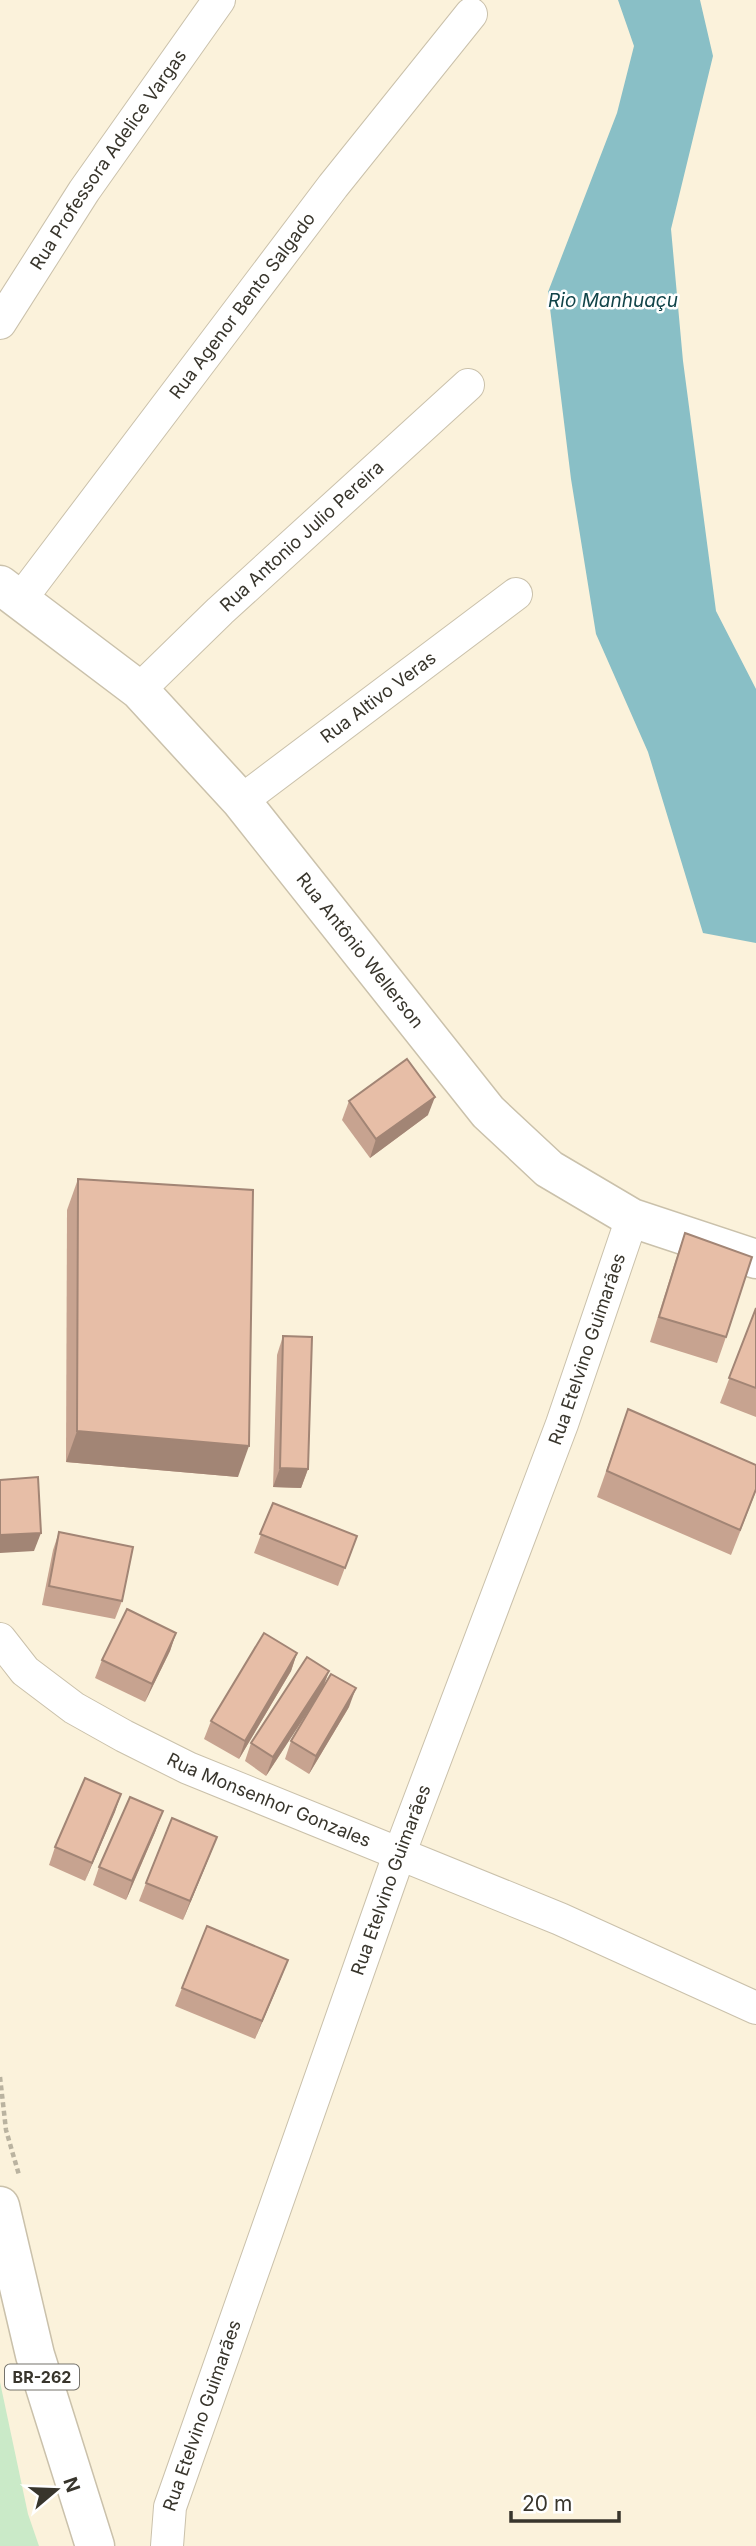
<svg xmlns="http://www.w3.org/2000/svg" width="756" height="2546" viewBox="0 0 756 2546" font-family="Inter,sans-serif">
<style>
.green{fill:#caeac8}
.water{fill:#89bfc6}
.lines{fill:none;stroke-linecap:round;stroke-linejoin:round}
.minor-casing{stroke:#cac1ab;stroke-width:34}
.tertiary-casing{stroke:#cac1ab;stroke-width:41}
.trunk-casing{stroke:#cac1ab;stroke-width:41}
.path{stroke:#bab3a0;stroke-width:4.5;stroke-dasharray:5 3.5;stroke-linecap:butt}
.minor{stroke:#fff;stroke-width:32}
.tertiary{stroke:#fff;stroke-width:38}
.trunk{stroke:#fff;stroke-width:38}
.wall{fill:#c7a390}
.shaded-wall{fill:#a28575}
.building{fill:#e7bea7;stroke:#a28575;stroke-width:2}
.labels{text-anchor:middle;stroke-width:5;stroke-linejoin:round;paint-order:stroke}
.shield{fill:#fff;stroke:#74726b;stroke-width:2}
.shield-label{font-size:16px;font-weight:bold;fill:#38352c}
.street-label{font-size:18px;fill:#38352c;stroke:#fff}
.water-label{font-size:19px;font-style:italic;fill:#114449;stroke:#fff}
</style>
<rect width="100%" height="100%" fill="#fbf2db"/>
<!-- green -->
<polygon class="green" points="0,2382 28,2514 39,2546 0,2546"/>
<!-- water -->
<polygon class="water" points="618,0 700,0 713,56 671,229 683,361 716,611 756,689 756,943 703,933 648,752 596,634 571,479 548,292 617,113 634,46"/>
<g class="lines">
<!-- minor casing -->
<g class="minor-casing">
<g id="minor">
<path id="s1" d="M0,323L84,191L219,0"/>
<path id="s2" d="M20,600L333,186L471,14"/>
<path id="s3" d="M139,690L220,611L468,385"/>
<path id="s4" d="M241,801L516,594"/>
<path id="s5" d="M0,1639L25,1671L74,1708L124,1736L188,1768L560,1919L756,2008"/>
<path id="s6" d="M167,2546L170,2507L400,1852L562,1424L632,1218"/>
</g>
</g>
<!-- tertiary casing -->
<g class="tertiary-casing">
<g id="tertiary">
<path id="s7" d="M0,585L139,690L241,801L488,1112L549,1169L632,1218L756,1259"/>
</g>
</g>
<!-- trunk casing -->
<g class="trunk-casing">
<polyline id="trunk" points="0,2206 35,2355 95,2546"/>
</g>
<!-- path -->
<polyline class="path" points="0,2077 6,2130 19,2175"/>
<!-- minor -->
<use href="#minor" class="minor"/>
<!-- tertiary -->
<use href="#tertiary" class="tertiary"/>
<!-- trunk -->
<use href="#trunk" class="trunk"/>
</g>
<!-- wall -->
<g class="wall">
<polygon points="349,1101 428,1115 370,1158 342,1120"/>
<polygon points="78,1179 238,1477 66,1462 67,1210"/>
<polygon points="685,1233 726,1337 717,1363 650,1342 676,1259"/>
<polygon points="756,1308 756,1417 720,1403"/>
<polygon points="283,1336 308,1469 301,1488 273,1487 277,1355"/>
<polygon points="628,1409 756,1491 731,1555 597,1497"/>
<polygon points="273,1503 357,1536 338,1586 254,1553"/>
<polygon points="59,1532 122,1601 115,1619 42,1605 53,1550"/>
<polygon points="176,1633 170,1651 145,1702 95,1678 102,1660"/>
<polygon points="297,1653 291,1671 239,1759 204,1739 211,1721"/>
<polygon points="329,1671 322,1690 266,1776 245,1761 251,1743"/>
<polygon points="349,1707 309,1774 285,1759 291,1741"/>
<polygon points="121,1794 85,1881 49,1865 55,1847"/>
<polygon points="156,1830 126,1900 93,1885 99,1867"/>
<polygon points="210,1855 183,1920 139,1901 146,1883"/>
<polygon points="281,1978 255,2039 175,2006 182,1988"/>
</g>
<!-- shaded-wall -->
<g class="shaded-wall">
<polygon points="435,1097 428,1115 370,1158 376,1139"/>
<polygon points="77,1431 249,1446 238,1477 66,1462"/>
<polygon points="280,1468 308,1469 301,1488 273,1487"/>
<polygon points="41,1533 34,1551 0,1553 0,1535"/>
<polygon points="176,1633 170,1651 145,1702 152,1684"/>
<polygon points="297,1653 291,1671 239,1759 245,1741"/>
<polygon points="329,1671 322,1690 266,1776 273,1757"/>
<polygon points="356,1688 349,1707 309,1774 316,1756"/>
<polygon points="121,1794 115,1812 85,1881 92,1863"/>
<polygon points="163,1811 156,1830 126,1900 132,1881"/>
<polygon points="217,1837 210,1855 183,1920 190,1901"/>
<polygon points="288,1960 281,1978 255,2039 262,2021"/>
</g>
<!-- building -->
<g class="building">
<polygon points="407,1059 435,1097 376,1139 349,1101"/>
<polygon points="78,1179 253,1190 249,1446 77,1431"/>
<polygon points="685,1233 752,1257 726,1337 659,1317"/>
<polygon points="756,1308 756,1388 729,1378"/>
<polygon points="283,1336 312,1337 308,1469 280,1468"/>
<polygon points="628,1409 756,1465 756,1489 740,1530 607,1471"/>
<polygon points="38,1477 41,1533 0,1535 0,1480"/>
<polygon points="273,1503 357,1536 345,1568 260,1534"/>
<polygon points="59,1532 133,1547 122,1601 49,1586"/>
<polygon points="127,1609 176,1633 152,1684 102,1660"/>
<polygon points="264,1633 297,1653 245,1741 211,1721"/>
<polygon points="307,1657 329,1671 273,1757 251,1743"/>
<polygon points="331,1674 356,1688 316,1756 291,1741"/>
<polygon points="85,1778 121,1794 92,1863 55,1847"/>
<polygon points="130,1797 163,1811 132,1881 99,1867"/>
<polygon points="172,1818 217,1837 190,1901 146,1883"/>
<polygon points="207,1926 288,1960 262,2021 182,1988"/>
</g>
<g class="labels">
<!-- shield labels -->
<rect class="shield" x="5" y="2364.5" width="74" height="25" rx="5"/>
<g class="shield-label">
<text x="42" y="2383">BR-262</text>
</g>
<!-- street labels -->
<g class="street-label">
<text dy="6" stroke="none"><textPath href="#s1" startOffset="196">Rua Professora Adelice Vargas</textPath></text>
<text dy="6" stroke="none"><textPath href="#s2" startOffset="369">Rua Agenor Bento Salgado</textPath></text>
<text dy="6" stroke="none"><textPath href="#s3" startOffset="224">Rua Antonio Julio Pereira</textPath></text>
<text dy="6" stroke="none"><textPath href="#s4" startOffset="172">Rua Altivo Veras</textPath></text>
<text dy="6" stroke="none"><textPath href="#s7" startOffset="516">Rua Antônio Wellerson</textPath></text>
<text dy="6" stroke="none"><textPath href="#s6" startOffset="1270">Rua Etelvino Guimarães</textPath></text>
<text dy="6" stroke="none"><textPath href="#s5" startOffset="318">Rua Monsenhor Gonzales</textPath></text>
<text dy="6" stroke="none"><textPath href="#s6" startOffset="704">Rua Etelvino Guimarães</textPath></text>
<text dy="6" stroke="none"><textPath href="#s6" startOffset="136">Rua Etelvino Guimarães</textPath></text>
</g>
<!-- water labels -->
<g class="water-label">
<text x="613" y="307">Rio Manhuaçu</text>
</g>
</g>
<!-- north arrow -->
<g transform="translate(56 2490) rotate(71)" stroke="#ffffff" stroke-width="5" paint-order="stroke">
<path d="M0-5L12 26L0 18L-12 26Z" fill="#38352c"/>
<text y="-10" font-size="19" font-weight="bold" text-anchor="middle" fill="#38352c">N</text>
</g>
<!-- scale -->
<path d="M511 2511v10h108v-10" fill="none" stroke="#38352c" stroke-width="3.5"/>
<text x="522" y="2511" font-size="21" fill="#38352c" stroke="#ffffff" stroke-width="5" paint-order="stroke">20 m</text>
</svg>
